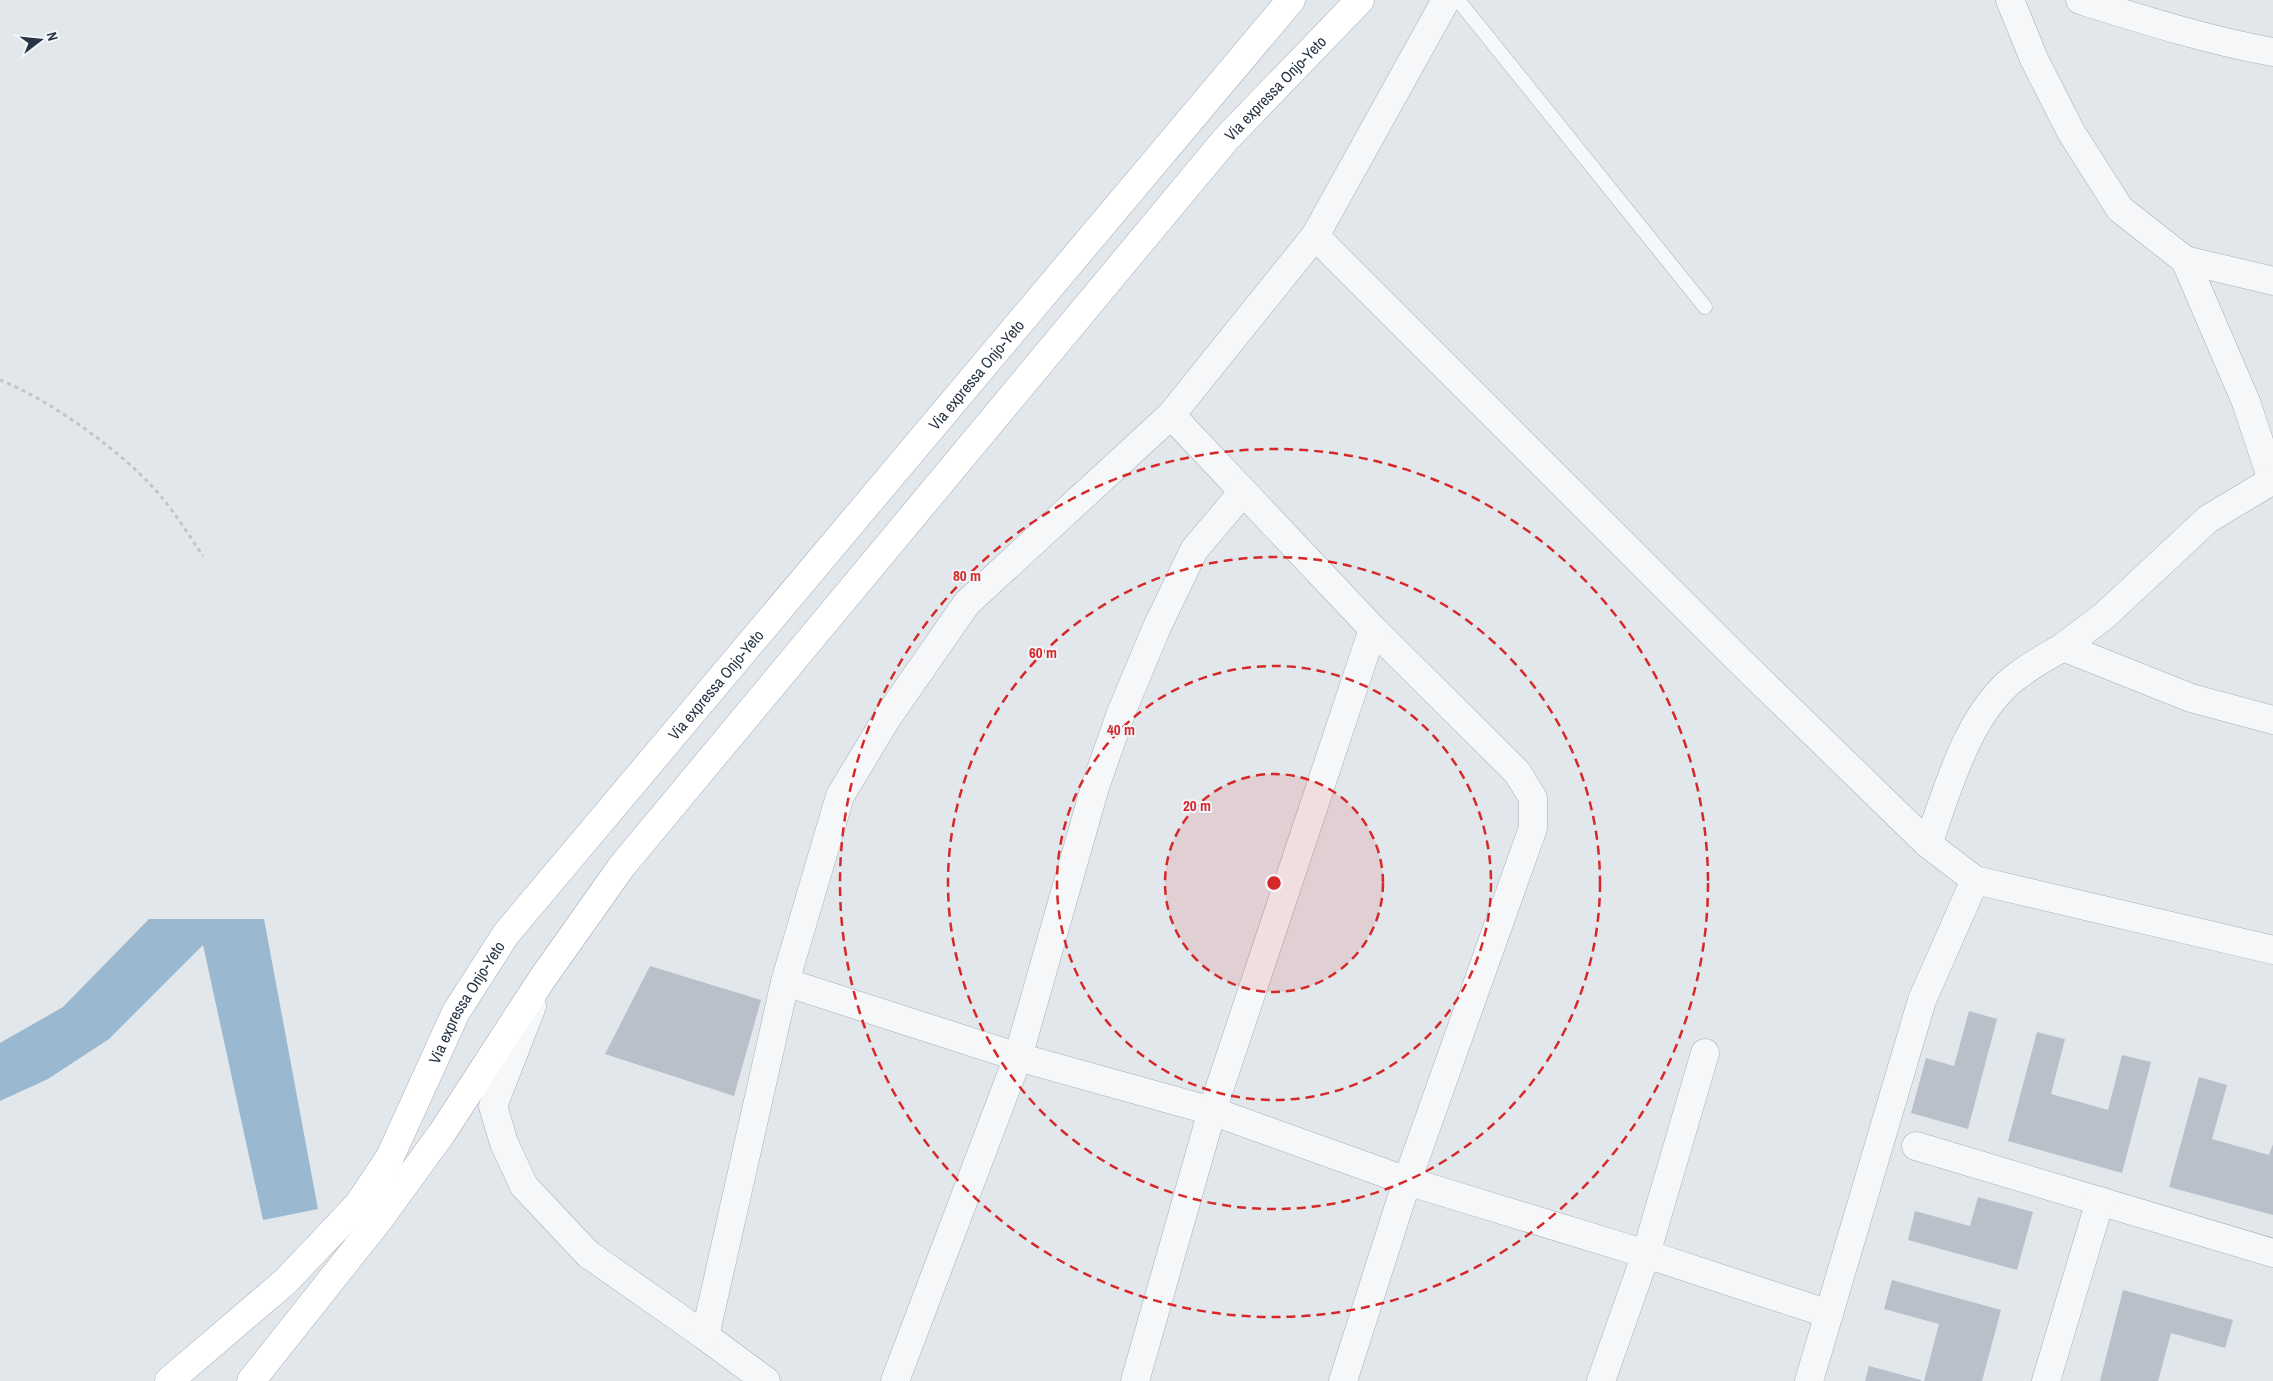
<svg xmlns="http://www.w3.org/2000/svg" width="2273" height="1381" viewBox="0 0 2273 1381" font-family="'Archivo Narrow',sans-serif">
<style>
.water{fill:#9ab8cf}
.building{fill:#b9c0ca}
.lines{fill:none;stroke-linecap:round;stroke-linejoin:round}
.lane-casing{stroke:#a6aeb7;stroke-width:15}
.street-casing{stroke:#a6aeb7;stroke-width:29}
.secondary-casing{stroke:#a6aeb7;stroke-width:29}
.path{stroke:#c0c5ca;stroke-width:3;stroke-dasharray:4 4;stroke-linecap:butt}
.lane{stroke:#f5f7f9;stroke-width:14}
.street{stroke:#f5f7f9;stroke-width:28}
.secondary{stroke:#fff;stroke-width:28}
.ring{fill:none;stroke:#d62828;stroke-width:2.5;stroke-dasharray:9 6}
.labels{text-anchor:middle;stroke-width:4;stroke-linejoin:round;paint-order:stroke}
.street-label{font-size:16px;fill:#283546;stroke:#f2f5f9}
.centre{fill:#d62828;stroke:#f2f5f9;stroke-width:2.5}
.ring-label{font-size:15px;text-anchor:middle;font-weight:bold;fill:#d62828;stroke:#f2f5f9;stroke-width:4;stroke-linejoin:round;paint-order:stroke}
</style>
<rect width="100%" height="100%" fill="#e2e7ec"/>
<!-- water -->
<polygon class="water" points="149,919 264,919 318,1209 263,1220 203,945 109,1039 48,1079 0,1101 0,1043 63,1007"/>
<!-- building -->
<g class="building">
<polygon points="650,966 761,1000 734,1096 605,1054"/>
<polygon points="1969,1011 1997,1019 1968,1129 1911,1113 1926,1058 1954,1066"/>
<polygon points="2037,1032 2065,1039 2051,1094 2080,1102 2108,1110 2122,1055 2151,1062 2122,1173 2008,1141"/>
<polygon points="2199,1077 2227,1085 2212,1139 2269,1155 2273,1144 2273,1215 2169,1187"/>
<polygon points="1978,1197 2033,1212 2017,1270 1908,1240 1915,1211 1970,1226"/>
<polygon points="1892,1280 2001,1310 1982,1381 1924,1381 1939,1324 1884,1309"/>
<polygon points="2123,1290 2233,1320 2225,1348 2171,1333 2158,1381 2100,1381"/>
<polygon points="1869,1366 1921,1380 1921,1381 1865,1381"/>
</g>
<g class="lines">
<!-- lane casing -->
<g class="lane-casing">
<polyline id="lane" points="1458,0 1705,307"/>
</g>
<!-- street casing -->
<g class="street-casing">
<g id="street">
<polyline points="2010,0 2034,59 2071,132 2120,209 2185,260"/>
<path d="M2080,0C2144,20 2207,40 2273,52"/>
<polyline points="1315,236 1740,661 1928,844"/>
<polyline points="1171,415 1373,629 1517,772 1533,798 1533,828 1407,1181 1343,1381"/>
<polyline points="2272,480 2246,402 2185,260 2273,281"/>
<polyline points="2063,647 2104,616 2208,519 2273,480"/>
<path d="M1975,880L1928,844C1948,789 1968,712 2017,676C2031,665 2048,656 2063,647L2191,698L2273,720"/>
<polyline points="785,982 1018,1057 1212,1111 1407,1181 1646,1254 1829,1314"/>
<polyline points="532,1006 493,1106 504,1143 524,1186 588,1254 705,1336 766,1381"/>
<polyline points="1916,1146 2273,1253"/>
<polyline points="705,1336 785,982 840,796 887,718 967,603 1171,415 1315,236 1446,0"/>
<polyline points="895,1381 1018,1057 1095,787 1121,713 1157,627 1194,550 1243,492"/>
<polyline points="1135,1381 1212,1111 1373,629"/>
<polyline points="1601,1381 1646,1254 1705,1053"/>
<polyline points="1809,1381 1922,1000 1975,880 2273,950"/>
<polyline points="2046,1381 2100,1201"/>
</g>
</g>
<!-- secondary casing -->
<g class="secondary-casing">
<g id="secondary">
<path id="s1" d="M169,1381L286,1281L358,1205L390,1157L456,1012L506,934L1291,0"/>
<path id="s2" d="M251,1381L378,1221L442,1133L542,979L622,866L1226,139L1360,0"/>
</g>
</g>
<!-- path -->
<path class="path" d="M0,380C52,401 128,455 163,499C178,517 190,537 203,556"/>
<!-- lane -->
<use href="#lane" class="lane"/>
<!-- street -->
<use href="#street" class="street"/>
<!-- secondary -->
<use href="#secondary" class="secondary"/>
</g>
<!-- distance rings -->
<circle cx="1274" cy="883" r="109" fill="#d62828" fill-opacity=".12"/>
<g class="ring">
<circle cx="1274" cy="883" r="109"/>
<circle cx="1274" cy="883" r="217"/>
<circle cx="1274" cy="883" r="326"/>
<circle cx="1274" cy="883" r="434"/>
</g>
<g class="labels">
<!-- street labels -->
<g class="street-label">
<text dy="6" stroke="none"><textPath href="#s2" startOffset="1651">Via expressa Onjo-Yeto</textPath></text>
<text dy="6" stroke="none"><textPath href="#s1" startOffset="1299">Via expressa Onjo-Yeto</textPath></text>
<text dy="6" stroke="none"><textPath href="#s1" startOffset="894">Via expressa Onjo-Yeto</textPath></text>
<text dy="6" stroke="none"><textPath href="#s1" startOffset="489">Via expressa Onjo-Yeto</textPath></text>
</g>
</g>
<circle cx="1274" cy="883" r="8" class="centre"/>
<g class="ring-label">
<text x="967" y="581">80 m</text>
<text x="1043" y="658">60 m</text>
<text x="1121" y="735">40 m</text>
<text x="1197" y="811">20 m</text>
</g>
<!-- north arrow -->
<g transform="translate(40 40) rotate(74)" stroke="#f2f5f9" stroke-width="4" paint-order="stroke">
<path d="M0-4L9 19L0 12L-9 19Z" fill="#283546"/>
<text y="-8" font-size="14" font-weight="bold" text-anchor="middle" fill="#283546">N</text>
</g>
</svg>
